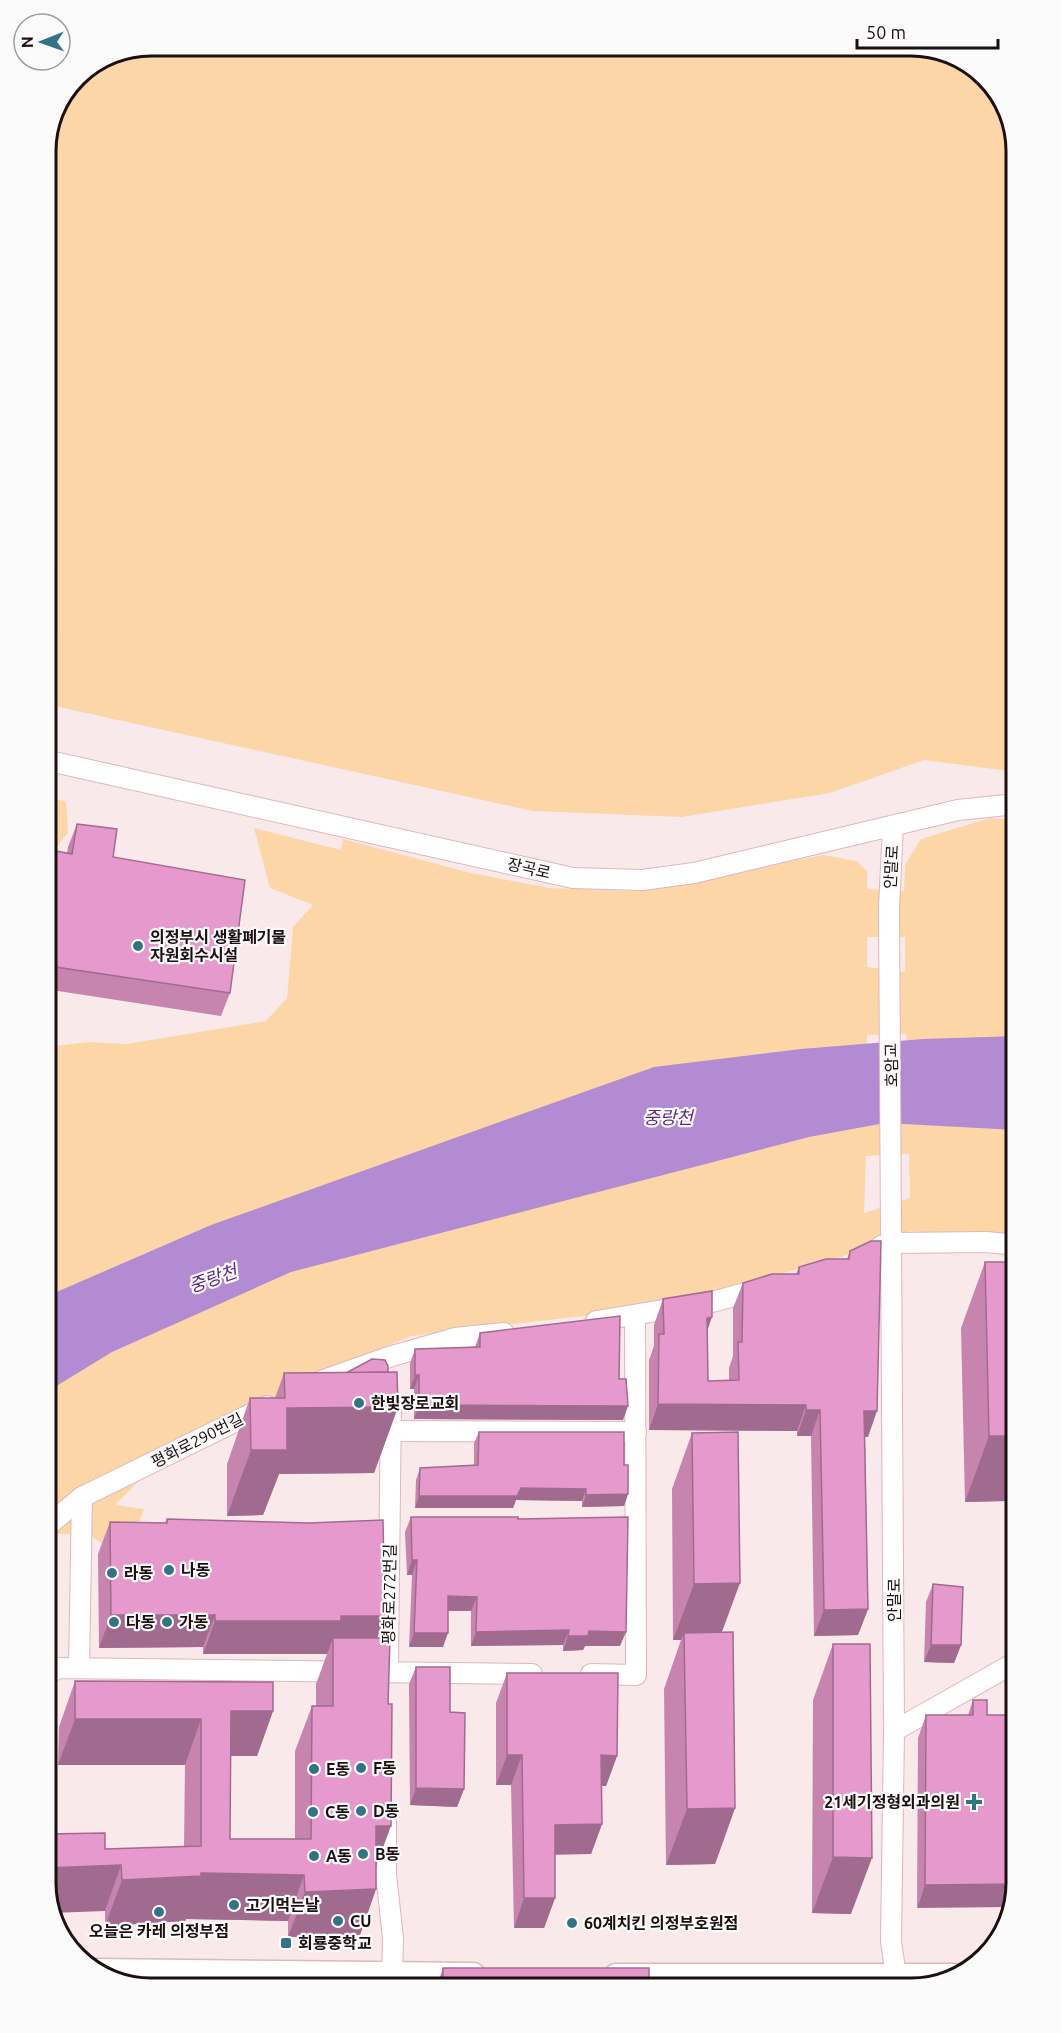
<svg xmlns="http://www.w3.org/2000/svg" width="1061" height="2033" viewBox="0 0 1061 2033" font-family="Ubuntu,'Noto Sans KR',sans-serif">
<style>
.green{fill:#fdd6a7;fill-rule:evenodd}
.water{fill:#b38bd3}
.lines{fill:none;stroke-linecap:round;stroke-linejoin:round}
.minor-casing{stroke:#ddb7bb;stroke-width:22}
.major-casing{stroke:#ddb7bb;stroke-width:27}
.minor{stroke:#fff;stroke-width:20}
.major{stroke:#fff;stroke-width:24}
.wall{fill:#c684af}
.shaded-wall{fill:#a16b8f}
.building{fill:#e699cc;stroke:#a16b8f;stroke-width:1.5}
.poi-dot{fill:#317485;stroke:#fbfbfb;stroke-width:2}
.labels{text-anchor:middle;stroke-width:4.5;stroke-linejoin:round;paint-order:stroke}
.street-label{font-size:16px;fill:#1c0f11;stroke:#fbfbfb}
.poi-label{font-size:16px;font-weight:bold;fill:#1c0f11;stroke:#fbfbfb;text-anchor:start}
.water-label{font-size:18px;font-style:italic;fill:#5e2a80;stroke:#fbfbfb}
.rim{fill:none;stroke:#1c0f11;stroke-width:3}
</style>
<rect width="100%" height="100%" fill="#fae9eb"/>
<!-- green -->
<g class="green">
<polygon points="151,45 918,45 974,67 1008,110 1016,151 1016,772 924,760 830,793 682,817 533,811 45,704 45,144 76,76 110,53"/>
<polygon points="45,795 66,802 68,833 55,849 45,848"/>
<path d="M990,818L1016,820V1251L937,1233L910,1231L841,1257L661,1307L412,1336L323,1371L333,1409L226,1414L137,1483L115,1505L144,1509L137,1529L104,1545L88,1534H57L45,1546V1047L90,1042L126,1044L266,1021L287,998L293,927L313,905L270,888L254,828L341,850L343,839L467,872L549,888L631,891L823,855L856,861L867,871V889L904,891L905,865L921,839ZM867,937H905V972L867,967ZM906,1034L908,1102L867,1108V1035ZM909,1154L910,1198L864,1213L866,1156Z"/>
</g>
<!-- water -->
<polygon class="water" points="1016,1036 1016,1130 885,1123 809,1137 291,1272 112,1352 45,1393 45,1297 211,1225 654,1067 801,1049 923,1039"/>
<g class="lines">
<!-- minor casing -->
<g class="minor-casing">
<g id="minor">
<polyline points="45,760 573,878 642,880 694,873 958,810 1016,804"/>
<polyline points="893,826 889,907 894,1731 891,1942 898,1988"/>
<polyline points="881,1246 892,1243 987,1242 1016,1245"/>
<polyline points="596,1321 712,1302 764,1288"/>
<polyline points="321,1381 392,1356 455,1338 504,1333"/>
<polyline points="391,1431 636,1432"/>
<polyline points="45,1528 82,1497 267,1406"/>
<polyline points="388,1664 391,1400"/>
<polyline points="79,1668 82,1497"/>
<polyline points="591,1674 636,1675 635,1316"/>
<polyline points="45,1676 58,1668 532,1674"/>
<polyline points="894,1731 1016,1662"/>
<polyline points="386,1814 386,1874 393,1938 392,1975"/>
</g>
</g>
<!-- major casing -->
<g class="major-casing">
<g id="major">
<polyline points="94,1971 473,1975"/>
<polyline points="616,1976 955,1976"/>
</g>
</g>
<!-- minor -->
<use href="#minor" class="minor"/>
<!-- major -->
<use href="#major" class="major"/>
</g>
<!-- wall -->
<g class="wall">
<polygon points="77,824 113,857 230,993 221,1016 45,989 45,849 67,853 68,847"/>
<polygon points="1016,1240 1016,1470 1005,1501 965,1502 961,1328 985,1262 1008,1262"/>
<polygon points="850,1251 868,1437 865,1437 868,1609 858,1635 814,1636 811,1436 797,1436 797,1431 649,1430 649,1360 654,1346 654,1325 663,1299 707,1331 708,1381 729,1381 729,1368 733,1356 733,1308 743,1283 796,1274 799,1267 847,1259"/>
<polygon points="480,1333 619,1379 623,1420 414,1419 414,1389 410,1389 410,1363 415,1349 475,1347"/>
<polygon points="388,1372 398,1407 374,1473 279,1474 263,1515 227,1516 227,1464 250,1398 275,1398 284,1373"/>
<polygon points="479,1432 624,1465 628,1494 624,1506 582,1507 582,1501 516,1500 513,1508 415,1508 416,1480 420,1468 474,1465 474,1443"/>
<polygon points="692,1433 722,1632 735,1808 715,1864 666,1865 664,1689 681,1640 673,1640 672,1489"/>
<polygon points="411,1517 518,1519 620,1646 585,1646 583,1650 563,1651 563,1645 471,1646 471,1611 448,1611 443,1647 409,1647 412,1575 407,1575 405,1532"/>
<polygon points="167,1519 385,1616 377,1638 376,1889 360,1935 288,1937 288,1921 186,1919 185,1921 105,1926 105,1849 184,1847 185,1765 58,1765 59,1727 75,1681 273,1711 257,1756 231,1756 230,1839 295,1839 295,1751 312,1706 316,1706 316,1684 327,1654 203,1654 203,1647 99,1648 98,1554 110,1522 165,1523"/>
<polygon points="933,1584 961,1645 954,1663 924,1662 926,1602"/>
<polygon points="833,1644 851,1914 812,1913 813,1700"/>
<polygon points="416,1667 450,1712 464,1789 457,1807 410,1805 409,1684"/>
<polygon points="507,1673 617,1756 606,1786 602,1786 602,1824 591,1854 555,1854 555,1898 544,1928 514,1928 511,1785 496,1785 496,1703"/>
<polygon points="973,1700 987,1715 917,1908 918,1738 926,1715 968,1715"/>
<polygon points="443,1968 649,1988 436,1988"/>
</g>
<!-- shaded-wall -->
<g class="shaded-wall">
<polygon points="712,1317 703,1343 707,1318"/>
<polygon points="415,1375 419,1375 414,1389 410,1389"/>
<polygon points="658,1404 806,1405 797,1431 649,1430"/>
<polygon points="419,1405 628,1406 623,1420 414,1419"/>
<polygon points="398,1407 374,1473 279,1474 263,1515 227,1516 251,1450 287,1408"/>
<polygon points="806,1410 820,1410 811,1436 797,1436"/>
<polygon points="864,1411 877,1411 868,1437 855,1437"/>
<polygon points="989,1436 1016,1436 1016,1470 1005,1501 965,1502"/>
<polygon points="521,1488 586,1489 582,1501 516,1500 513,1508 415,1508 419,1496"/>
<polygon points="628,1494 624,1506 582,1507 586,1495"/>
<polygon points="412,1560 417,1560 412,1575 407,1575"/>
<polygon points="740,1583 719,1640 684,1633 681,1640 673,1640 694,1584"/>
<polygon points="448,1596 477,1597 471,1611 443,1611"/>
<polygon points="868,1609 858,1635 814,1636 824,1610"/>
<polygon points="111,1615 215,1615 203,1647 99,1648"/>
<polygon points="341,1616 385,1616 373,1649 333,1638 327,1654 203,1654 215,1621"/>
<polygon points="569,1630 563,1645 471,1646 476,1632"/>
<polygon points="589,1631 626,1632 620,1646 585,1646 583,1650 563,1651 568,1636"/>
<polygon points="414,1633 448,1633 443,1647 409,1647"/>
<polygon points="931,1645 961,1645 954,1663 924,1662"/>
<polygon points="231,1711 273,1711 257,1756 214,1756"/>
<polygon points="75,1719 201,1719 185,1765 58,1765"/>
<polygon points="507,1755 522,1755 511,1785 496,1785"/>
<polygon points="601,1755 617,1756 606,1786 591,1785"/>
<polygon points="416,1788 464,1789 457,1807 410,1805"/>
<polygon points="735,1808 715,1864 666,1865 687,1809"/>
<polygon points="602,1824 591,1854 544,1855 555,1825"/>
<polygon points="376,1826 391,1826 374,1872"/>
<polygon points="833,1857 872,1858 851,1914 812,1913"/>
<polygon points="121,1865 105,1911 51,1913 45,1882 45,1868"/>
<polygon points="201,1873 304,1875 288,1921 186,1919 185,1921 105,1926 122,1880"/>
<polygon points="1016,1884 1009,1907 917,1908 925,1885"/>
<polygon points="376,1889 360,1935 288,1937 305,1892"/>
<polygon points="524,1898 555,1898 544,1928 514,1928"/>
</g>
<!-- building -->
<g class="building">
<polygon points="77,824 117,829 113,857 245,880 230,993 49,966 50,953 45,952 45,849 72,854"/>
<polygon points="871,1241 881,1241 877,1411 864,1411 868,1609 824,1610 820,1410 806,1410 806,1405 658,1404 659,1334 664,1334 663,1299 712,1291 712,1317 707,1318 708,1381 739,1380 738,1342 742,1342 743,1283 772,1274 799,1274 799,1267 826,1259 849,1259 850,1251"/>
<polygon points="985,1262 1016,1262 1016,1436 989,1436"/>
<polygon points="620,1316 619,1379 626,1379 628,1406 419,1405 419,1375 415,1375 415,1349 480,1347 480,1333"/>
<polygon points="372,1359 385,1360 388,1366 388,1372 346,1373"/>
<polygon points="397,1372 398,1407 287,1408 287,1450 251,1450 250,1398 285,1398 284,1373"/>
<polygon points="479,1432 624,1432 624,1465 628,1465 628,1494 586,1495 586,1489 521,1488 517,1496 419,1496 420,1468 478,1465"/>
<polygon points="738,1432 740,1583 694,1584 692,1433"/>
<polygon points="411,1517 518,1517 518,1519 628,1517 626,1632 589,1631 588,1636 568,1636 569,1630 476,1632 477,1597 448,1596 448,1633 414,1633 417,1560 412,1560"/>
<polygon points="167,1519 309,1523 383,1520 385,1616 341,1616 341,1621 215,1621 215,1615 111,1615 110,1522 167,1523"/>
<polygon points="933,1584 963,1587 961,1645 931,1645"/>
<polygon points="733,1632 735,1808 687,1809 684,1633"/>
<polygon points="333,1638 390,1638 388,1704 392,1704 391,1826 376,1826 376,1889 305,1892 304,1875 201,1873 201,1876 122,1880 121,1865 45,1868 45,1834 105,1833 105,1849 201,1846 201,1719 75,1719 75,1681 273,1682 273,1711 231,1711 230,1839 311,1839 312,1706 333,1706"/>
<polygon points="833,1644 870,1644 872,1858 833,1857"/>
<polygon points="416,1667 450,1667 450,1712 465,1713 464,1789 416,1788"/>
<polygon points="507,1673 618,1673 617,1756 601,1755 602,1824 555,1825 555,1898 524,1898 522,1755 507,1755"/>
<polygon points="973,1700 987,1700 987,1715 1016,1715 1016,1884 925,1885 926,1715 973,1715"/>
<rect x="443" y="1968" width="206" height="20"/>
<polygon points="135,1985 394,1985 394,1988 144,1988"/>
</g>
<!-- markers -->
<g class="poi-dot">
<circle cx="138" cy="946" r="6"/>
<circle cx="359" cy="1403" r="6"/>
<circle cx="169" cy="1570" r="6"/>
<circle cx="112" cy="1573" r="6"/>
<circle cx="114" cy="1622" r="6"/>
<circle cx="167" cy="1622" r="6"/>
<circle cx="361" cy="1768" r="6"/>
<circle cx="314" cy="1769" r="6"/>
<path d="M971 1793h6v6h6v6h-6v6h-6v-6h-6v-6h6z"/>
<circle cx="361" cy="1811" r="6"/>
<circle cx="313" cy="1812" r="6"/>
<circle cx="363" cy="1854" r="6"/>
<circle cx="314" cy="1856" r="6"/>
<circle cx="234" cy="1905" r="6"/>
<circle cx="159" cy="1912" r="6"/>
<circle cx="338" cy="1921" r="6"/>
<circle cx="572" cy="1923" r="6"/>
<rect x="280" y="1937" width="12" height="12" rx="3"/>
</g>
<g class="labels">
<!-- street labels -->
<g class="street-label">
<text transform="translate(891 867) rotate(-87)" y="6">안말로</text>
<text transform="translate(529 868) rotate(13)" y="6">장곡로</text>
<text transform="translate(891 1065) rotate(-91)" y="6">호암교</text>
<text transform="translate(197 1440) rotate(-27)" y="6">평화로290번길</text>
<text transform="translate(389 1594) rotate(-89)" y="6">평화로272번길</text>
<text transform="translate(894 1600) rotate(-90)" y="6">안말로</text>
</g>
<!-- poi labels -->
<g class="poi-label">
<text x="150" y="943">의정부시 생활폐기물<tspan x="150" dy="18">자원회수시설</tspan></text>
<text x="371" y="1409">한빛장로교회</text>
<text x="181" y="1576">나동</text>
<text x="124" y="1579">라동</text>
<text x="126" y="1628">다동</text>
<text x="179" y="1628">가동</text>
<text x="373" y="1774">F동</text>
<text x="326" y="1775">E동</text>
<text x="960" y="1808" text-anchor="end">21세기정형외과의원</text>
<text x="373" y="1817">D동</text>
<text x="325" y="1818">C동</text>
<text x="375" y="1860">B동</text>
<text x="326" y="1862">A동</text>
<text x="246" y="1911">고기먹는날</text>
<text x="350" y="1927">CU</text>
<text x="584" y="1929">60계치킨 의정부호원점</text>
<text x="159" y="1937" text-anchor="middle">오늘은 카레 의정부점</text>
<text x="298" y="1949">회룡중학교</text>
</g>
<!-- water labels -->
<g class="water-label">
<text x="668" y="1124">중랑천</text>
<text transform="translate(213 1279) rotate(-19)" y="6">중랑천</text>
</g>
</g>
<!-- crop -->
<path d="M0 0H1061V2033H0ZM151 56H911A95 95 0 0 1 1006 151V1883A95 95 0 0 1 911 1978H151A95 95 0 0 1 56 1883V151A95 95 0 0 1 151 56Z" fill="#fbfbfb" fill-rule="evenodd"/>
<path class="rim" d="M151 56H911A95 95 0 0 1 1006 151V1883A95 95 0 0 1 911 1978H151A95 95 0 0 1 56 1883V151A95 95 0 0 1 151 56Z"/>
<!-- north arrow -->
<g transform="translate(42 42) rotate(269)"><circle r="28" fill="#fbfbfb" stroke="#a29d9d" stroke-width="1.5"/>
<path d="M0-4.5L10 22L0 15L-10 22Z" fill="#317485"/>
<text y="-9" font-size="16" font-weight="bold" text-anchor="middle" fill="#1c0f11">N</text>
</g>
<!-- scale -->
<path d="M857 39v9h141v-9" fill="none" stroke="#1c0f11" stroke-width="3"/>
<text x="866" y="39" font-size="18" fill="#1c0f11" stroke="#fbfbfb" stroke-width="4.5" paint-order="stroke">50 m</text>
</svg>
